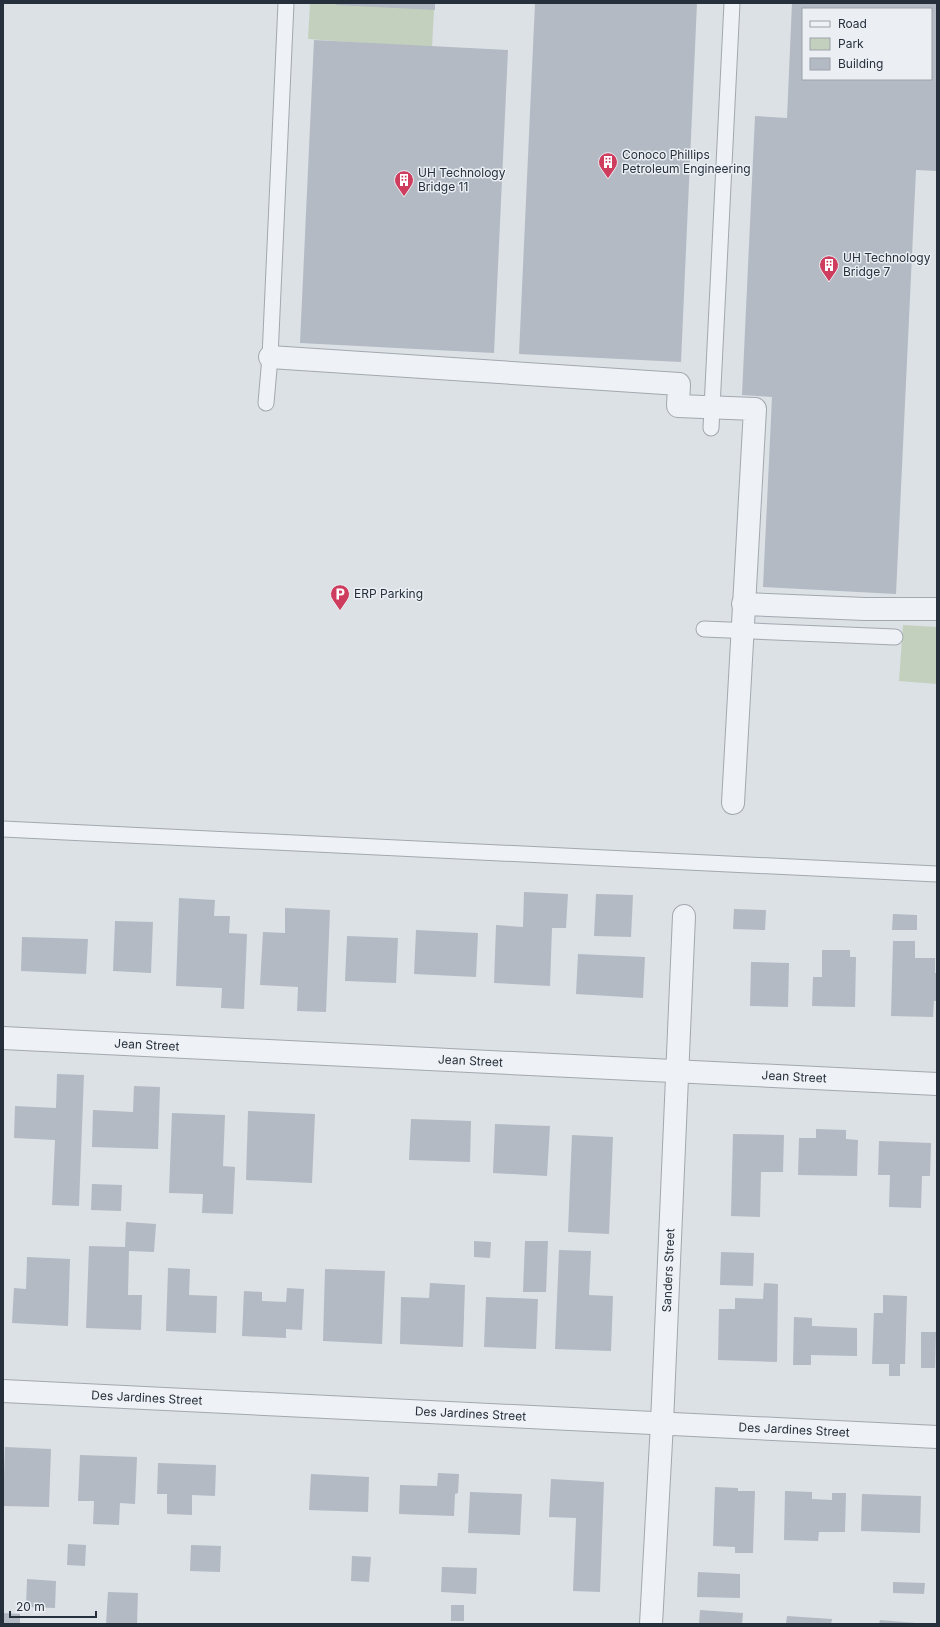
<svg xmlns="http://www.w3.org/2000/svg" width="940" height="1627" viewBox="0 0 940 1627" font-family="Inter,sans-serif">
<style>
.green{fill:#c3d0bd}
.building{fill:#b3bac3;fill-rule:evenodd}
.lines{fill:none;stroke-linecap:round;stroke-linejoin:round}
.lane-casing{stroke:#a2a8b0;stroke-width:17}
.street-casing{stroke:#a2a8b0;stroke-width:24}
.lane{stroke:#eef1f5;stroke-width:15}
.street{stroke:#eef1f5;stroke-width:22}
.labels{text-anchor:middle;stroke-width:3;stroke-linejoin:round;paint-order:stroke}
.poi-label{font-size:12px;fill:#26303c;stroke:#ebeff4;text-anchor:start}
.street-label{font-size:12px;fill:#26303c;stroke:#ebeff4}
</style>
<rect width="100%" height="100%" fill="#dce1e6"/>
<!-- green -->
<g class="green">
<polygon points="310,3 336,3 434,9 432,48 308,39"/>
<polygon points="903,625 937,627 937,684 899,681"/>
</g>
<!-- building -->
<g class="building">
<polygon points="336,3 435,3 435,10 336,5"/>
<polygon points="535,3 697,3 681,362 519,354"/>
<path d="M792,3H937V171L916,170L896,594L763,587L772,397L742,395L755,116L787,118ZM803,9H931V79H803Z"/>
<polygon points="314,40 508,50 494,353 300,343"/>
<polygon points="524,892 568,894 566,928 552,928 550,986 494,983 496,925 523,927"/>
<polygon points="596,894 633,895 631,937 594,936"/>
<polygon points="179,898 215,900 214,916 230,916 229,933 247,934 244,1009 221,1008 222,988 176,986"/>
<polygon points="285,908 330,910 326,1012 297,1011 298,987 260,985 263,932 285,933"/>
<polygon points="734,909 766,910 765,930 733,929"/>
<polygon points="893,914 917,915 917,930 892,930"/>
<polygon points="115,921 153,922 151,973 113,971"/>
<polygon points="416,930 478,933 476,977 414,974"/>
<polygon points="347,936 398,938 396,983 345,981"/>
<polygon points="22,937 88,939 86,974 21,971"/>
<polygon points="893,941 915,941 915,958 935,958 935,973 937,973 937,1001 934,1001 933,1017 891,1016"/>
<polygon points="822,950 850,950 850,957 856,957 855,1007 812,1006 813,977 822,977"/>
<polygon points="578,954 645,957 643,998 576,994"/>
<polygon points="751,962 789,963 788,1007 750,1006"/>
<polygon points="57,1074 84,1075 79,1206 52,1205 55,1140 14,1138 15,1106 56,1108"/>
<polygon points="134,1086 160,1087 158,1149 92,1147 93,1110 133,1112"/>
<polygon points="248,1111 315,1114 312,1183 246,1180"/>
<polygon points="172,1113 225,1115 223,1166 235,1167 233,1214 202,1213 203,1194 169,1193"/>
<polygon points="411,1119 471,1121 470,1162 409,1160"/>
<polygon points="495,1124 550,1126 547,1176 493,1173"/>
<polygon points="816,1129 846,1130 846,1139 858,1140 857,1176 798,1175 799,1138 816,1138"/>
<polygon points="733,1134 784,1135 783,1172 761,1172 760,1217 731,1216"/>
<polygon points="572,1135 613,1137 609,1234 568,1232"/>
<polygon points="879,1141 931,1143 930,1176 922,1176 921,1208 889,1207 890,1175 878,1175"/>
<polygon points="92,1184 122,1185 121,1211 91,1210"/>
<polygon points="126,1222 156,1224 154,1252 129,1251 128,1295 142,1295 141,1330 86,1328 89,1246 125,1247"/>
<polygon points="474,1241 491,1242 490,1258 474,1257"/>
<polygon points="525,1241 548,1241 546,1292 523,1292"/>
<polygon points="559,1250 591,1251 589,1295 613,1296 611,1351 555,1349"/>
<polygon points="721,1252 754,1253 753,1286 720,1285"/>
<polygon points="27,1257 70,1259 68,1326 12,1323 14,1288 26,1289"/>
<polygon points="168,1268 190,1269 189,1295 217,1296 216,1333 166,1331"/>
<polygon points="325,1269 385,1271 382,1344 323,1341"/>
<polygon points="430,1283 465,1285 463,1347 400,1344 401,1297 429,1298"/>
<polygon points="764,1283 778,1284 777,1362 718,1360 719,1309 735,1309 735,1298 763,1299"/>
<polygon points="287,1288 304,1289 302,1330 286,1329 286,1338 242,1336 244,1291 262,1292 262,1301 286,1302"/>
<polygon points="883,1295 907,1296 905,1364 900,1364 900,1376 889,1376 889,1364 872,1364 874,1313 883,1313"/>
<polygon points="486,1297 538,1299 536,1349 484,1347"/>
<polygon points="794,1317 812,1318 812,1326 857,1328 857,1356 811,1355 811,1365 793,1365"/>
<polygon points="921,1332 936,1332 935,1368 921,1368"/>
<polygon points="5,1447 51,1449 49,1507 3,1506"/>
<polygon points="80,1455 137,1457 135,1504 120,1503 119,1525 93,1524 94,1501 78,1501"/>
<polygon points="158,1463 216,1465 215,1496 192,1495 192,1515 167,1514 167,1494 157,1494"/>
<polygon points="438,1473 459,1474 458,1493 455,1494 454,1516 399,1514 400,1485 437,1486"/>
<polygon points="311,1474 369,1477 368,1512 309,1510"/>
<polygon points="551,1479 604,1482 600,1592 573,1591 576,1518 549,1517"/>
<polygon points="715,1487 738,1488 738,1491 755,1491 753,1553 735,1553 735,1547 713,1546"/>
<polygon points="785,1491 812,1492 812,1499 832,1500 832,1493 846,1493 845,1532 819,1532 818,1541 784,1540"/>
<polygon points="470,1492 522,1494 520,1535 468,1533"/>
<polygon points="862,1494 921,1496 920,1533 861,1531"/>
<polygon points="68,1544 86,1545 85,1566 67,1565"/>
<polygon points="191,1545 221,1546 220,1572 190,1571"/>
<polygon points="352,1556 371,1557 369,1582 351,1581"/>
<polygon points="442,1567 477,1568 476,1594 441,1592"/>
<polygon points="698,1572 740,1574 740,1598 697,1597"/>
<polygon points="27,1579 56,1581 55,1608 26,1607"/>
<polygon points="893,1582 925,1583 924,1594 893,1593"/>
<polygon points="108,1592 138,1593 137,1624 106,1624"/>
<rect x="451" y="1605" width="13" height="16"/>
<polygon points="700,1610 743,1613 742,1624 699,1624"/>
<polygon points="3,1613 20,1614 20,1624 3,1624"/>
<polygon points="787,1616 832,1619 831,1624 786,1624"/>
<polygon points="880,1620 916,1623 916,1624 879,1624"/>
</g>
<g class="lines">
<!-- lane casing -->
<g class="lane-casing">
<g id="lane">
<polyline points="266,403 270,357 286,3"/>
<polyline points="711,428 732,3"/>
<polyline points="704,629 895,637"/>
<polyline points="3,829 937,874"/>
</g>
</g>
<!-- street casing -->
<g class="street-casing">
<g id="street">
<polyline points="270,357 679,384 678,406 755,409 733,803"/>
<polyline points="743,604 865,609 937,609"/>
<path id="s1" d="M3,1038L937,1084"/>
<path id="s2" d="M3,1391L937,1437"/>
<path id="s3" d="M651,1624L662,1423L684,916"/>
</g>
</g>
<!-- lane -->
<use href="#lane" class="lane"/>
<!-- street -->
<use href="#street" class="street"/>
</g>
<!-- icons -->
<defs>
<g id="building-pin" transform="scale(1)"><path d="M0 17L-7.5 6A9.5 9.5 0 1 1 7.5 6Z" fill="#cf3d5e" stroke="#ebeff4"/><path d="M-4-6H4V6H1V3H-1V6H-4ZM-2.5-4.3h1.7v1.8h-1.7ZM.8-4.3h1.7v1.8H.8ZM-2.5-1h1.7V.8h-1.7ZM.8-1h1.7V.8H.8Z" fill="#fff"/></g>
<g id="parking-pin" transform="scale(1)"><path d="M0 17L-7.5 6A9.5 9.5 0 1 1 7.5 6Z" fill="#cf3d5e" stroke="#ebeff4"/><path d="M-3.5-5.5H1a3.5 3.5 0 0 1 0 7H-1V5.5H-3.5ZM-1-3.4V-.6H.8a1.4 1.4 0 0 0 0-2.8Z" fill="#fff"/></g>
</defs>
<g fill-rule="evenodd">
<use href="#building-pin" x="608" y="162"/>
<use href="#building-pin" x="404" y="180"/>
<use href="#building-pin" x="829" y="265"/>
<use href="#parking-pin" x="340" y="594"/>
</g>
<g class="labels">
<!-- poi labels -->
<g class="poi-label">
<text x="622" y="159">Conoco Phillips<tspan x="622" dy="14">Petroleum Engineering</tspan></text>
<text x="418" y="177">UH Technology<tspan x="418" dy="14">Bridge 11</tspan></text>
<text x="843" y="262">UH Technology<tspan x="843" dy="14">Bridge 7</tspan></text>
<text x="354" y="598">ERP Parking</text>
</g>
<!-- street labels -->
<g class="street-label">
<text dy="4" stroke="none"><textPath href="#s1" startOffset="144">Jean Street</textPath></text>
<text dy="4" stroke="none"><textPath href="#s1" startOffset="468">Jean Street</textPath></text>
<text dy="4" stroke="none"><textPath href="#s1" startOffset="792">Jean Street</textPath></text>
<text dy="4" stroke="none"><textPath href="#s3" startOffset="354">Sanders Street</textPath></text>
<text dy="4" stroke="none"><textPath href="#s2" startOffset="144">Des Jardines Street</textPath></text>
<text dy="4" stroke="none"><textPath href="#s2" startOffset="468">Des Jardines Street</textPath></text>
<text dy="4" stroke="none"><textPath href="#s2" startOffset="792">Des Jardines Street</textPath></text>
</g>
</g>
<!-- border -->
<rect width="940" height="1627" fill="none" stroke="#26303c" stroke-width="8"/>
<!-- legend -->
<rect x="802" y="8" width="130" height="72" fill="#ebeff4" stroke="#9ca3aa"/>
<rect x="810" y="21" width="20" height="6" fill="#eef1f5" stroke="#9ca3aa"/>
<text x="838" y="28" font-size="12" fill="#26303c">Road</text>
<rect x="810" y="38" width="20" height="12" fill="#c3d0bd" stroke="#9ca3aa"/>
<text x="838" y="48" font-size="12" fill="#26303c">Park</text>
<rect x="810" y="58" width="20" height="12" fill="#b3bac3" stroke="#9ca3aa"/>
<text x="838" y="68" font-size="12" fill="#26303c">Building</text>
<!-- scale -->
<path d="M10 1611v6h86v-6" fill="none" stroke="#26303c" stroke-width="2"/>
<text x="16" y="1611" font-size="12" fill="#26303c" stroke="#ebeff4" stroke-width="3" paint-order="stroke">20 m</text>
</svg>
